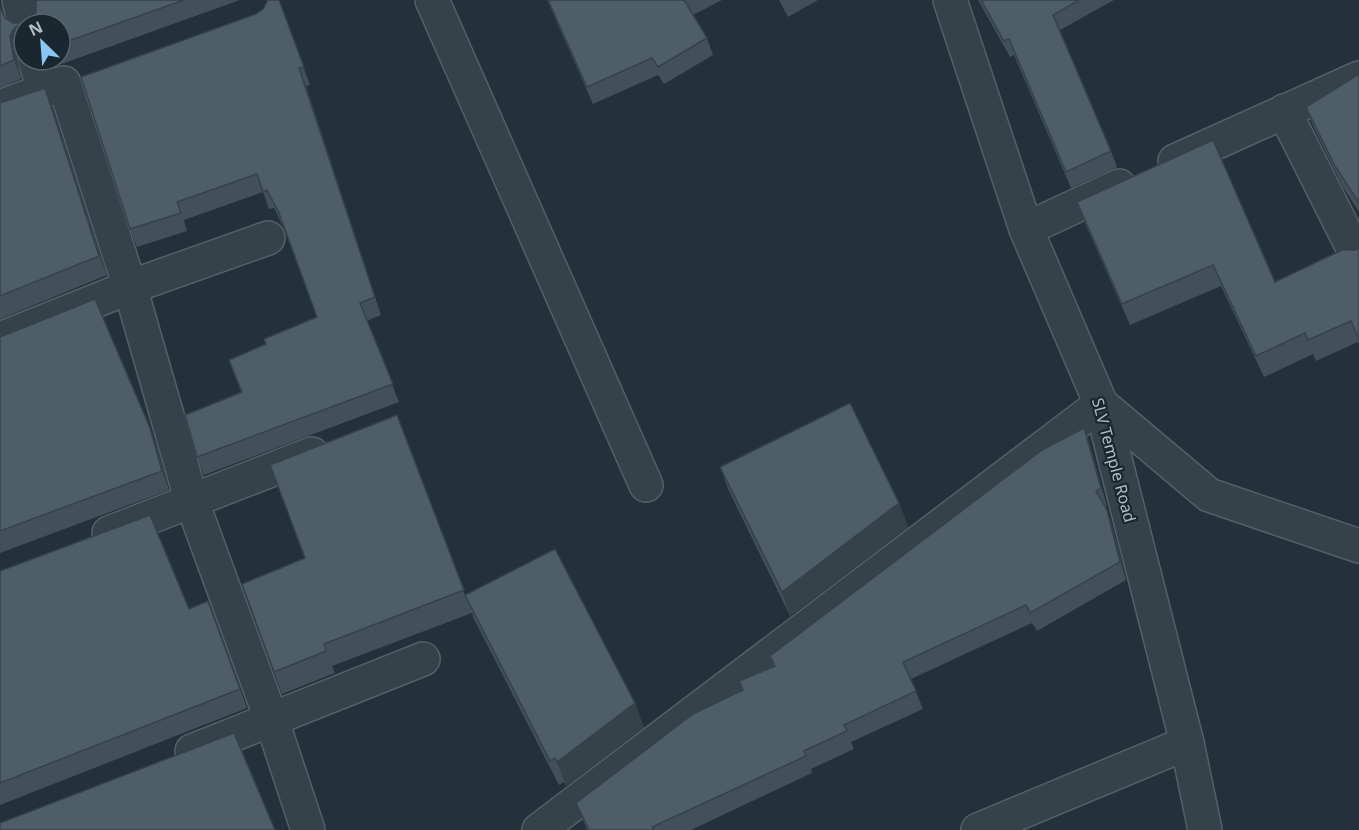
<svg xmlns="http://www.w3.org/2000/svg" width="1359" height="830" viewBox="0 0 1359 830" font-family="'Noto Sans',sans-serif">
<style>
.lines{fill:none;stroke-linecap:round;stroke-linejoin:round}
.minor-casing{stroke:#546068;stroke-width:36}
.minor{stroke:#36424a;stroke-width:33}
.wall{fill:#425159}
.shaded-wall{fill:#364249}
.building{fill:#4d5e68;stroke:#364249;stroke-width:1.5}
.labels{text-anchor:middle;stroke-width:4.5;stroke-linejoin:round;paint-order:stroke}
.street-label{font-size:16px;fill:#b1bdc6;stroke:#1b272f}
</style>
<rect width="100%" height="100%" fill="#22313a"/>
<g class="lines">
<!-- minor casing -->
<g class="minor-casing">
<g id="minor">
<polyline points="19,0 25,24"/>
<polyline points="432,0 646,485"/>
<polyline points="950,0 1026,229 1101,404 1187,743 1205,830"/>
<polyline points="35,60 44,90"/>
<polyline points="0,107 64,83 130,287 192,502 272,721 308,830"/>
<polyline points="1284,111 1356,254"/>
<polyline points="1175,161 1359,78"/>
<polyline points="1026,229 1119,186"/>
<polyline points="0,339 130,287 268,238"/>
<polyline points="109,533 312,454"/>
<polyline points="192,751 423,659"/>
<polyline points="539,830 1101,404 1209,495 1359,546"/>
<polyline points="978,830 1187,743"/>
</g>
</g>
<!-- minor -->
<use href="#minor" class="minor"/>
</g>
<!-- wall -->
<g class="wall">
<polygon points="36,0 240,0 56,66 54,60 60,60 60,24 24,24 24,45 22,47 17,55 21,79 0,88 0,7 5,18 13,23 23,23 24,24 32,19 36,12"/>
<polygon points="279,0 310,85 306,86 381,315 367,321 399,402 204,475 197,457 241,392 229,360 266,344 317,317 285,231 274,208 269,209 263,192 184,220 187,231 137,247 130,229 256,14"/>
<polygon points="547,0 722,0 693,15 707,38 713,55 664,84 658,75 593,104"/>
<polygon points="779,0 818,0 788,17"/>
<polygon points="978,0 1114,0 1060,30 1111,151 1117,167 1071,188 1014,55 1010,57"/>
<polygon points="1359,74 1359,212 1343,187 1314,128 1306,107"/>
<polygon points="0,103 52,107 107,275 0,319"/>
<polygon points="1077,202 1275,282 1356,250 1359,247 1359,344 1358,342 1316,361 1313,354 1264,377 1221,286 1130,325 1085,223"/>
<polygon points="0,337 150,428 157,448 169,490 0,553"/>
<polygon points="397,415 465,595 644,727 566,786 564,782 559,785 474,619 472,613 332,666 335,673 282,694 242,584 305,558"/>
<polygon points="1084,428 1090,446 1107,506 1105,507 1113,528 1126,580 1037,631 1032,623 911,679 923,709 851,742 854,749 811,769 812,773 691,830 587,830 576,803 742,690 739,681 774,667 770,656"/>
<polygon points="720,467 899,503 908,527 790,616 729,491"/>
<polygon points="0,571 189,609 208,601 247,708 0,805"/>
</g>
<!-- shaded-wall -->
<g class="shaded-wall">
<polygon points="15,27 22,47 17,55 21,79 14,60 10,36"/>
<polygon points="299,68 306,86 381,315 375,297"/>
<polygon points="45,88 52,107 107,275 99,256"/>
<polygon points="150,428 157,448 169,490 162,471"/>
<polygon points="1084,428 1090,446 1107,506 1101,488"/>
<polygon points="899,503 908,527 790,616 782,592"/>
<polygon points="1107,510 1113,528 1126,580 1120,562"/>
<polygon points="635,703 644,727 566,786 557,762"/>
</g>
<!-- building -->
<g class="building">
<polygon points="36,0 184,0 60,44 60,24 24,24 32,19 36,12"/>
<polygon points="268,0 279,0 304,67 299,68 375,297 360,303 393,384 197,457 185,415 242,392 229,360 266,344 264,339 317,317 279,213 267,190 263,192 257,174 177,202 181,213 130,229 81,77 256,14 263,9"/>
<polygon points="548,0 685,0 684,0 707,38 658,67 652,58 587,87"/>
<polygon points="981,0 1079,0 1053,15 1111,151 1066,172 1009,39 1004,41"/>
<polygon points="0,7 5,18 13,23 23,23 15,27 10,36 14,60 0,66"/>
<polygon points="1359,74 1359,203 1335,166 1306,107"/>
<polygon points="45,88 99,256 0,296 0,103"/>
<polygon points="1213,140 1275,282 1342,250 1356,250 1359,247 1359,340 1351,321 1308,340 1305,333 1256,356 1213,265 1122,304 1077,202"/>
<polygon points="95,299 150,428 162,471 0,531 0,337"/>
<polygon points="850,403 899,503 782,592 720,467"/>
<polygon points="397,415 464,590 324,644 326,651 274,672 242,584 305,558 270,465"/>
<polygon points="1084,428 1101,488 1096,491 1107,510 1120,562 1030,613 1026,605 903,662 916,691 844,725 847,731 804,751 806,756 652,827 654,830 589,830 576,803 693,714 743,690 739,681 775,666 770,656 1042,450"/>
<polygon points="150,515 189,609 208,601 240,689 0,783 0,571"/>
<polygon points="555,549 635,703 557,762 555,758 550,761 465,595"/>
<polygon points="234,733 275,830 0,830 0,823"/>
</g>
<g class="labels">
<!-- street labels -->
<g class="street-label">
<text transform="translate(1114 460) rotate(75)" y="6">SLV Temple Road</text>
</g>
</g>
<!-- north arrow -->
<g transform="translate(42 42) rotate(335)"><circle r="28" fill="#1b272f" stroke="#57636b" stroke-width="1.5"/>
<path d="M0-4.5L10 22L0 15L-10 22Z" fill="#87c7f5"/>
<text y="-9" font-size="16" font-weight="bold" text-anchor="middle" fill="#b1bdc6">N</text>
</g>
</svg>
